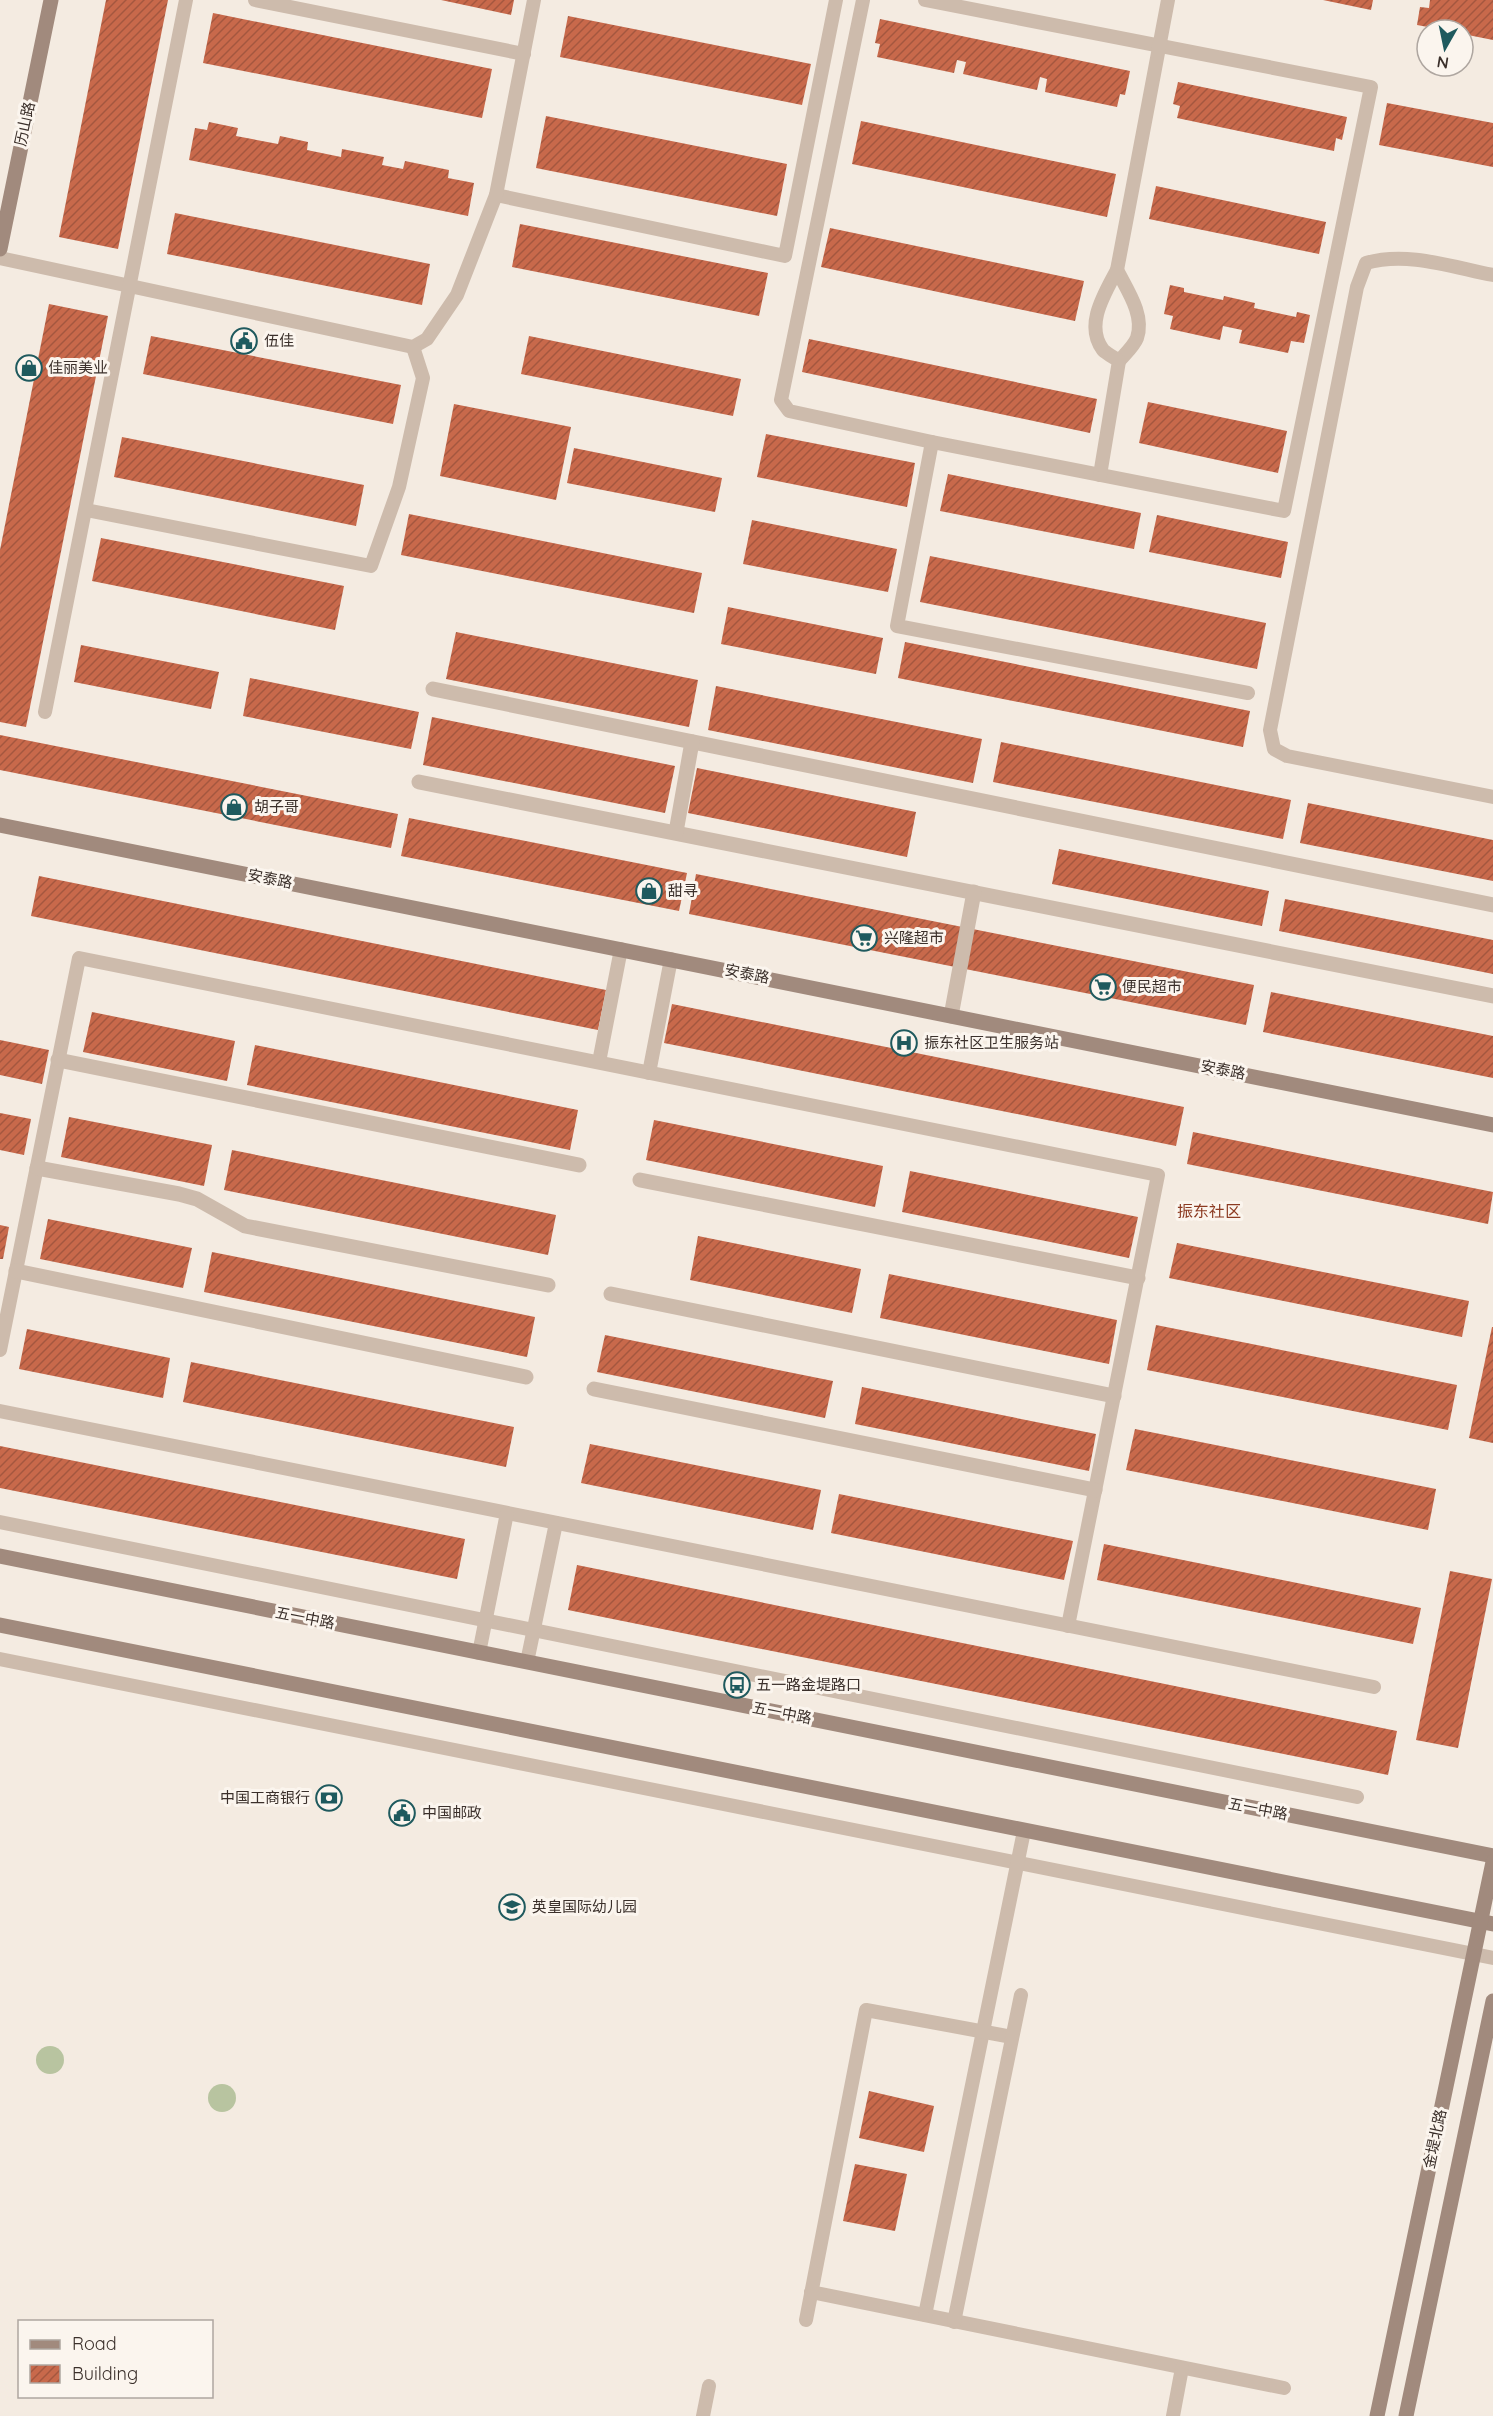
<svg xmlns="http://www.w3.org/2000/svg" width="1493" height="2416" viewBox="0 0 1493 2416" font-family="Quicksand,'Noto Sans SC',sans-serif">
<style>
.green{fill:#b8c4a0}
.building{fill:url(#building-hatch)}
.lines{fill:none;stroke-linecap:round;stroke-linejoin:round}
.lane{stroke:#cdbbac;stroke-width:14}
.street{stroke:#cdbbac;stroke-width:15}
.secondary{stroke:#a18a7d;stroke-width:15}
.labels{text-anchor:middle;stroke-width:6;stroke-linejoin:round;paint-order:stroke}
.street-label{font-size:15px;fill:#3b302b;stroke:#fbf5ee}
.poi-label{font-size:15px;fill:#3b302b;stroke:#fbf5ee;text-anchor:start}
.neighbourhood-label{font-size:16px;fill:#8c3b22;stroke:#fbf5ee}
</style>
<defs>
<pattern id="building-hatch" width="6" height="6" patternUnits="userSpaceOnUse" patternTransform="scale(1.5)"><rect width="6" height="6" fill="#c8694b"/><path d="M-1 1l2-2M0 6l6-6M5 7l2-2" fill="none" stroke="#a4573f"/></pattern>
</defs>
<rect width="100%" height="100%" fill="#f4ebe1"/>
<!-- green -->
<g class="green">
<circle cx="50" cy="2060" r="14"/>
<circle cx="222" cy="2098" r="14"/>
</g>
<!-- building -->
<g class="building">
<polygon points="106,0 168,0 118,249 59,237"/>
<polygon points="441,0 514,0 511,15"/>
<polygon points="1323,0 1373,0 1371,10"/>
<polygon points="1430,0 1493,0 1493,40 1463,34 1463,30 1444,30 1417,25 1420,7 1429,8"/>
<polygon points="213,13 492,69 482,118 203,63"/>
<polygon points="568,16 811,64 802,105 560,57"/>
<polygon points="880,19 1130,71 1125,95 1120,94 1117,107 1045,92 1047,79 1040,77 1037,90 963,74 966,62 957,60 954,73 877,57 880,44 875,43"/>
<polygon points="1178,82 1347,117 1342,140 1336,138 1334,151 1177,118 1180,106 1173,104"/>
<polygon points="1387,103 1493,123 1493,167 1379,145"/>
<polygon points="546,116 787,164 777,216 536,168"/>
<polygon points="861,121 1116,174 1107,217 852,164"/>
<polygon points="209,122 238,128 236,136 278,144 280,136 308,142 307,150 341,157 342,149 384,157 382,165 403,169 405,161 449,170 448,178 474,183 468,216 189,160 195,128 207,130"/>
<polygon points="1156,186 1326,222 1319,254 1149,219"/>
<polygon points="175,213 430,264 422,305 167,254"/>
<polygon points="520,224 768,273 759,316 512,267"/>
<polygon points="830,228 1084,281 1075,321 821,267"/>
<polygon points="1170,285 1184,288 1184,292 1223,300 1224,296 1255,303 1254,308 1296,317 1297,312 1310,315 1304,343 1291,341 1288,353 1239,343 1242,330 1223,326 1220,340 1170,329 1173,316 1164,314"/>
<polygon points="49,304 108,316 26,727 0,722 0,550"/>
<polygon points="151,336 401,385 393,424 143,374"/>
<polygon points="529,336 741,379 733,416 521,374"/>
<polygon points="809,339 1097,399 1090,433 802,372"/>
<polygon points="1148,402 1287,431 1278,473 1139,443"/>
<polygon points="454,404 571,427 556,500 440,476"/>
<polygon points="766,434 915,463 907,507 757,477"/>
<polygon points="122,437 364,485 356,526 114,477"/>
<polygon points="574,448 722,478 715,512 567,483"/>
<polygon points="948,474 1141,513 1134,549 940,511"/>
<polygon points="409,514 702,573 694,613 401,555"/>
<polygon points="1157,515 1288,542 1281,578 1149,552"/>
<polygon points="752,520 897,549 888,592 743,564"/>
<polygon points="101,538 344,586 335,630 92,581"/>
<polygon points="930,556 1266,623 1257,669 920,602"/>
<polygon points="728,607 883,638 876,674 721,644"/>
<polygon points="456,632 698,680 689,727 446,679"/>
<polygon points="905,642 1250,711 1243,747 898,678"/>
<polygon points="81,645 219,672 211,709 74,682"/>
<polygon points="250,678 419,712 411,749 243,716"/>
<polygon points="716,686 982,739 973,783 708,730"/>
<polygon points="432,717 675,766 665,813 423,765"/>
<polygon points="0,735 398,814 391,848 0,770"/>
<polygon points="1001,742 1291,800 1283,839 993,782"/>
<polygon points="697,768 916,812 907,857 688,813"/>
<polygon points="1308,803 1493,840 1493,881 1300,843"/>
<polygon points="409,818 687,873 679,911 401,856"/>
<polygon points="1059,849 1269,891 1262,926 1052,884"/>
<polygon points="696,874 1254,985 1246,1025 689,914"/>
<polygon points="39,876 606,990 598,1030 31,916"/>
<polygon points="1285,899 1493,940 1493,974 1279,931"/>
<polygon points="1271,992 1493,1036 1493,1078 1263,1032"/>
<polygon points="672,1004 1184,1107 1176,1146 664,1043"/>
<polygon points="92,1012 235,1041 227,1081 83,1052"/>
<polygon points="0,1040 49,1050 42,1084 0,1075"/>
<polygon points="255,1045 578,1110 570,1150 247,1085"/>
<polygon points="0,1113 31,1119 24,1155 0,1150"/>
<polygon points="69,1117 212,1145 204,1186 61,1157"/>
<polygon points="654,1120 883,1166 875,1207 646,1160"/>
<polygon points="1193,1132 1493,1192 1488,1224 1187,1164"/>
<polygon points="232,1150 556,1215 548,1255 224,1190"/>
<polygon points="910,1171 1138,1217 1129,1258 902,1212"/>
<polygon points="48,1219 192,1248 183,1288 40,1259"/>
<polygon points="0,1225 9,1227 3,1259 0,1259"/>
<polygon points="698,1236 861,1269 852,1313 690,1280"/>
<polygon points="1177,1243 1469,1301 1462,1337 1169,1278"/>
<polygon points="212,1252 535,1317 527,1357 204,1292"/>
<polygon points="889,1274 1117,1320 1109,1364 880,1318"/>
<polygon points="1156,1325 1457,1385 1448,1430 1147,1370"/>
<polygon points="1492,1327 1493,1327 1493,1443 1469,1438"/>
<polygon points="27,1329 170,1358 163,1398 19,1369"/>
<polygon points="605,1335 833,1381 825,1418 597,1372"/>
<polygon points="191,1362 514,1427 506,1467 183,1402"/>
<polygon points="862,1387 1096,1434 1089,1471 855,1424"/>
<polygon points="1135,1429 1436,1489 1428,1530 1126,1470"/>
<polygon points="590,1444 821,1490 813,1530 581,1483"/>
<polygon points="0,1446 465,1539 457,1579 0,1488"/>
<polygon points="839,1494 1073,1541 1064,1580 831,1533"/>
<polygon points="1104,1544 1421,1608 1413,1644 1097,1580"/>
<polygon points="577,1565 1397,1731 1388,1775 568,1610"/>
<polygon points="1450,1571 1492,1579 1458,1748 1416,1740"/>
<polygon points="869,2091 934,2106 924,2152 859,2138"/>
<polygon points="855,2164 907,2174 895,2231 843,2221"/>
</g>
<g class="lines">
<!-- lane -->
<g class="lane">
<polyline points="255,0 524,54"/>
<polyline points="863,0 781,400 789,411 932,442"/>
<polyline points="925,0 1371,87 1284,511 932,442 897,626 1248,693"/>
<polyline points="496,195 785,256 836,0"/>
<polyline points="0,258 413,347 427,339 457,295 496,195 534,0"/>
<path d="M1117,270C1127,290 1145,315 1137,338C1134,346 1125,354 1119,361"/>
<path d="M1493,275C1452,267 1407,251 1366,263L1357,287L1270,730L1274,749L1287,756L1493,797"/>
<path d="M1100,475L1119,361C1115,358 1107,354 1103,350C1084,325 1105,293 1117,270L1168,0"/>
<polyline points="86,510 371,566 399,487 423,378 413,347"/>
<polyline points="45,712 186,0"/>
<polyline points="599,1062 621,949"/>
<polyline points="649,1073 671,959"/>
<polyline points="0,1350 79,958 1158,1175 1068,1626"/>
<polyline points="0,1411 1374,1687"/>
<polyline points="0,1522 1357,1797"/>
<polyline points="479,1653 507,1513"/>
<polyline points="0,1659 1493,1958"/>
<polyline points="527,1662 556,1523"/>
<polyline points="811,2292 1284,2388"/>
<polyline points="925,2315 1024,1831"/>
<polyline points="806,2320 866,2010 1012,2037"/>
<polyline points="954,2322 1021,1995"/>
<polyline points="703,2416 709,2386"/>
<polyline points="1173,2416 1182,2368"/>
</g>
<!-- street -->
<g class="street">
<polyline points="433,689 1493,905"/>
<polyline points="419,782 1493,996"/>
<polyline points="676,832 692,742"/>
<polyline points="951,1016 974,892"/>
<polyline points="58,1060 579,1165"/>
<polyline points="37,1168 179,1194 197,1199 245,1226 548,1285"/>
<polyline points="640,1180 1138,1278"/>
<polyline points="16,1271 526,1377"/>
<polyline points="611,1294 1114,1396"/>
<polyline points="594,1389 1095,1490"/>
</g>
<!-- secondary -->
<g class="secondary">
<polyline points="0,249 51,0"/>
<polyline points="0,825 1493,1125"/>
<polyline points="0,1556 1493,1856"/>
<polyline points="0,1625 1493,1924"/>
<polyline points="1377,2416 1493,1862"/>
<polyline points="1406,2416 1493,2001"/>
</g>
</g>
<!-- icons -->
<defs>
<g id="civic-ring" transform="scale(1.35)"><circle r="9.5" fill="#fbf5ee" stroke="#1f5a5e" stroke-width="1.5"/><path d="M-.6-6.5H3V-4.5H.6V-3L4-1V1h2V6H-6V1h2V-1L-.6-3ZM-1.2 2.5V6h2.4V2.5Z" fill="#1f5a5e"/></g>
<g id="shop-ring" transform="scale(1.35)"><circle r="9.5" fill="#fbf5ee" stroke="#1f5a5e" stroke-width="1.5"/><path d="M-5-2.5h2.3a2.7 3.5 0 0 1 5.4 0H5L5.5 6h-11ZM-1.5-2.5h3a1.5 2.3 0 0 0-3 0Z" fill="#1f5a5e"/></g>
<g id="supermarket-ring" transform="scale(1.35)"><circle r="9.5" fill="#fbf5ee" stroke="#1f5a5e" stroke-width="1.5"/><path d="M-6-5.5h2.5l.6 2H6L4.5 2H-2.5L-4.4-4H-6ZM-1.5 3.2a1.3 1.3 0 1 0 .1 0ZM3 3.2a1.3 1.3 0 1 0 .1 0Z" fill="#1f5a5e"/></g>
<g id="hospital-ring" transform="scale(1.35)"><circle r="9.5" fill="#fbf5ee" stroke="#1f5a5e" stroke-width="1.5"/><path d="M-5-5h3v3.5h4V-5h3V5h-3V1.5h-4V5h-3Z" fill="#1f5a5e"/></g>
<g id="bus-ring" transform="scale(1.35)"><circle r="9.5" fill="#fbf5ee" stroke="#1f5a5e" stroke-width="1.5"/><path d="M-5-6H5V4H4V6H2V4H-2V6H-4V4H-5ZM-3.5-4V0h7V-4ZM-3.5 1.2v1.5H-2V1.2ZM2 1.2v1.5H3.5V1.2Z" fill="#1f5a5e"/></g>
<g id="bank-ring" transform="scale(1.35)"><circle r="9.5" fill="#fbf5ee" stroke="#1f5a5e" stroke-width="1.5"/><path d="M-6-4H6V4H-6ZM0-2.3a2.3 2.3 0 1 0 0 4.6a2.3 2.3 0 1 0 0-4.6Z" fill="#1f5a5e"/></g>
<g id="school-ring" transform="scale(1.35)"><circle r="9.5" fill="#fbf5ee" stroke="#1f5a5e" stroke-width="1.5"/><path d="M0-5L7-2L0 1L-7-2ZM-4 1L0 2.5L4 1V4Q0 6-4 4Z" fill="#1f5a5e"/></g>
</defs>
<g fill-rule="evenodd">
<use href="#civic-ring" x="244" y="341"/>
<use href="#shop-ring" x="29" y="368"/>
<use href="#shop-ring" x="234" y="807"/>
<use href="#shop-ring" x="649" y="891"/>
<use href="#supermarket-ring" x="864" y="938"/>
<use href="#supermarket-ring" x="1103" y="987"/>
<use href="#hospital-ring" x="904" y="1043"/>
<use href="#bus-ring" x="737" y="1685"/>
<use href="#bank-ring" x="329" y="1798"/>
<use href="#civic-ring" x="402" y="1813"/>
<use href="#school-ring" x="512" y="1907"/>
</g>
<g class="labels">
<!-- street labels -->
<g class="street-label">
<text transform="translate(25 124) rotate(-78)" y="5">历山路</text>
<text transform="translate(270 879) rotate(11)" y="5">安泰路</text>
<text transform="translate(747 974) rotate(11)" y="5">安泰路</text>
<text transform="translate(1223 1070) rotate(11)" y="5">安泰路</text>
<text transform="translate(305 1618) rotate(11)" y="5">五一中路</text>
<text transform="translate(782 1713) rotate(11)" y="5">五一中路</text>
<text transform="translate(1258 1809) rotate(11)" y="5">五一中路</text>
<text transform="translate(1435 2139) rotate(-78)" y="5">金堤北路</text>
</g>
<!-- poi labels -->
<g class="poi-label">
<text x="264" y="346">伍佳</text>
<text x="48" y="373">佳丽美业</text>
<text x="254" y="812">胡子哥</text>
<text x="668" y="896">甜寻</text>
<text x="884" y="943">兴隆超市</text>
<text x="1122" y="992">便民超市</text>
<text x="924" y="1048">振东社区卫生服务站</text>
<text x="756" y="1690">五一路金堤路口</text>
<text x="310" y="1803" text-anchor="end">中国工商银行</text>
<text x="422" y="1818">中国邮政</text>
<text x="532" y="1912">英皇国际幼儿园</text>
</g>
<!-- neighbourhood labels -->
<g class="neighbourhood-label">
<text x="1209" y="1217">振东社区</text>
</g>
</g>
<!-- legend -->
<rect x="18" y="2320" width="195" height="78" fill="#fbf5ee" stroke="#aea6a0" stroke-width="1.5"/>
<rect x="30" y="2340" width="30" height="9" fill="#a18a7d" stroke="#aea6a0" stroke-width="1.5"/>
<text x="72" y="2350" font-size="18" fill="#3b302b">Road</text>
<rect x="30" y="2365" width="30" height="18" fill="url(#building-hatch)" stroke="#aea6a0" stroke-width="1.5"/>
<text x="72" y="2380" font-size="18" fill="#3b302b">Building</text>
<!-- north arrow -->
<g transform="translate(1445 48) rotate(189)"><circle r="28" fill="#fbf5ee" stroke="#aea6a0" stroke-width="1.5"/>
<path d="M0-4.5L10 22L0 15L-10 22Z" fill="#1f5a5e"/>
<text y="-9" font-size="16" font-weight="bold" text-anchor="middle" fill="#3b302b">N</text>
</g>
</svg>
